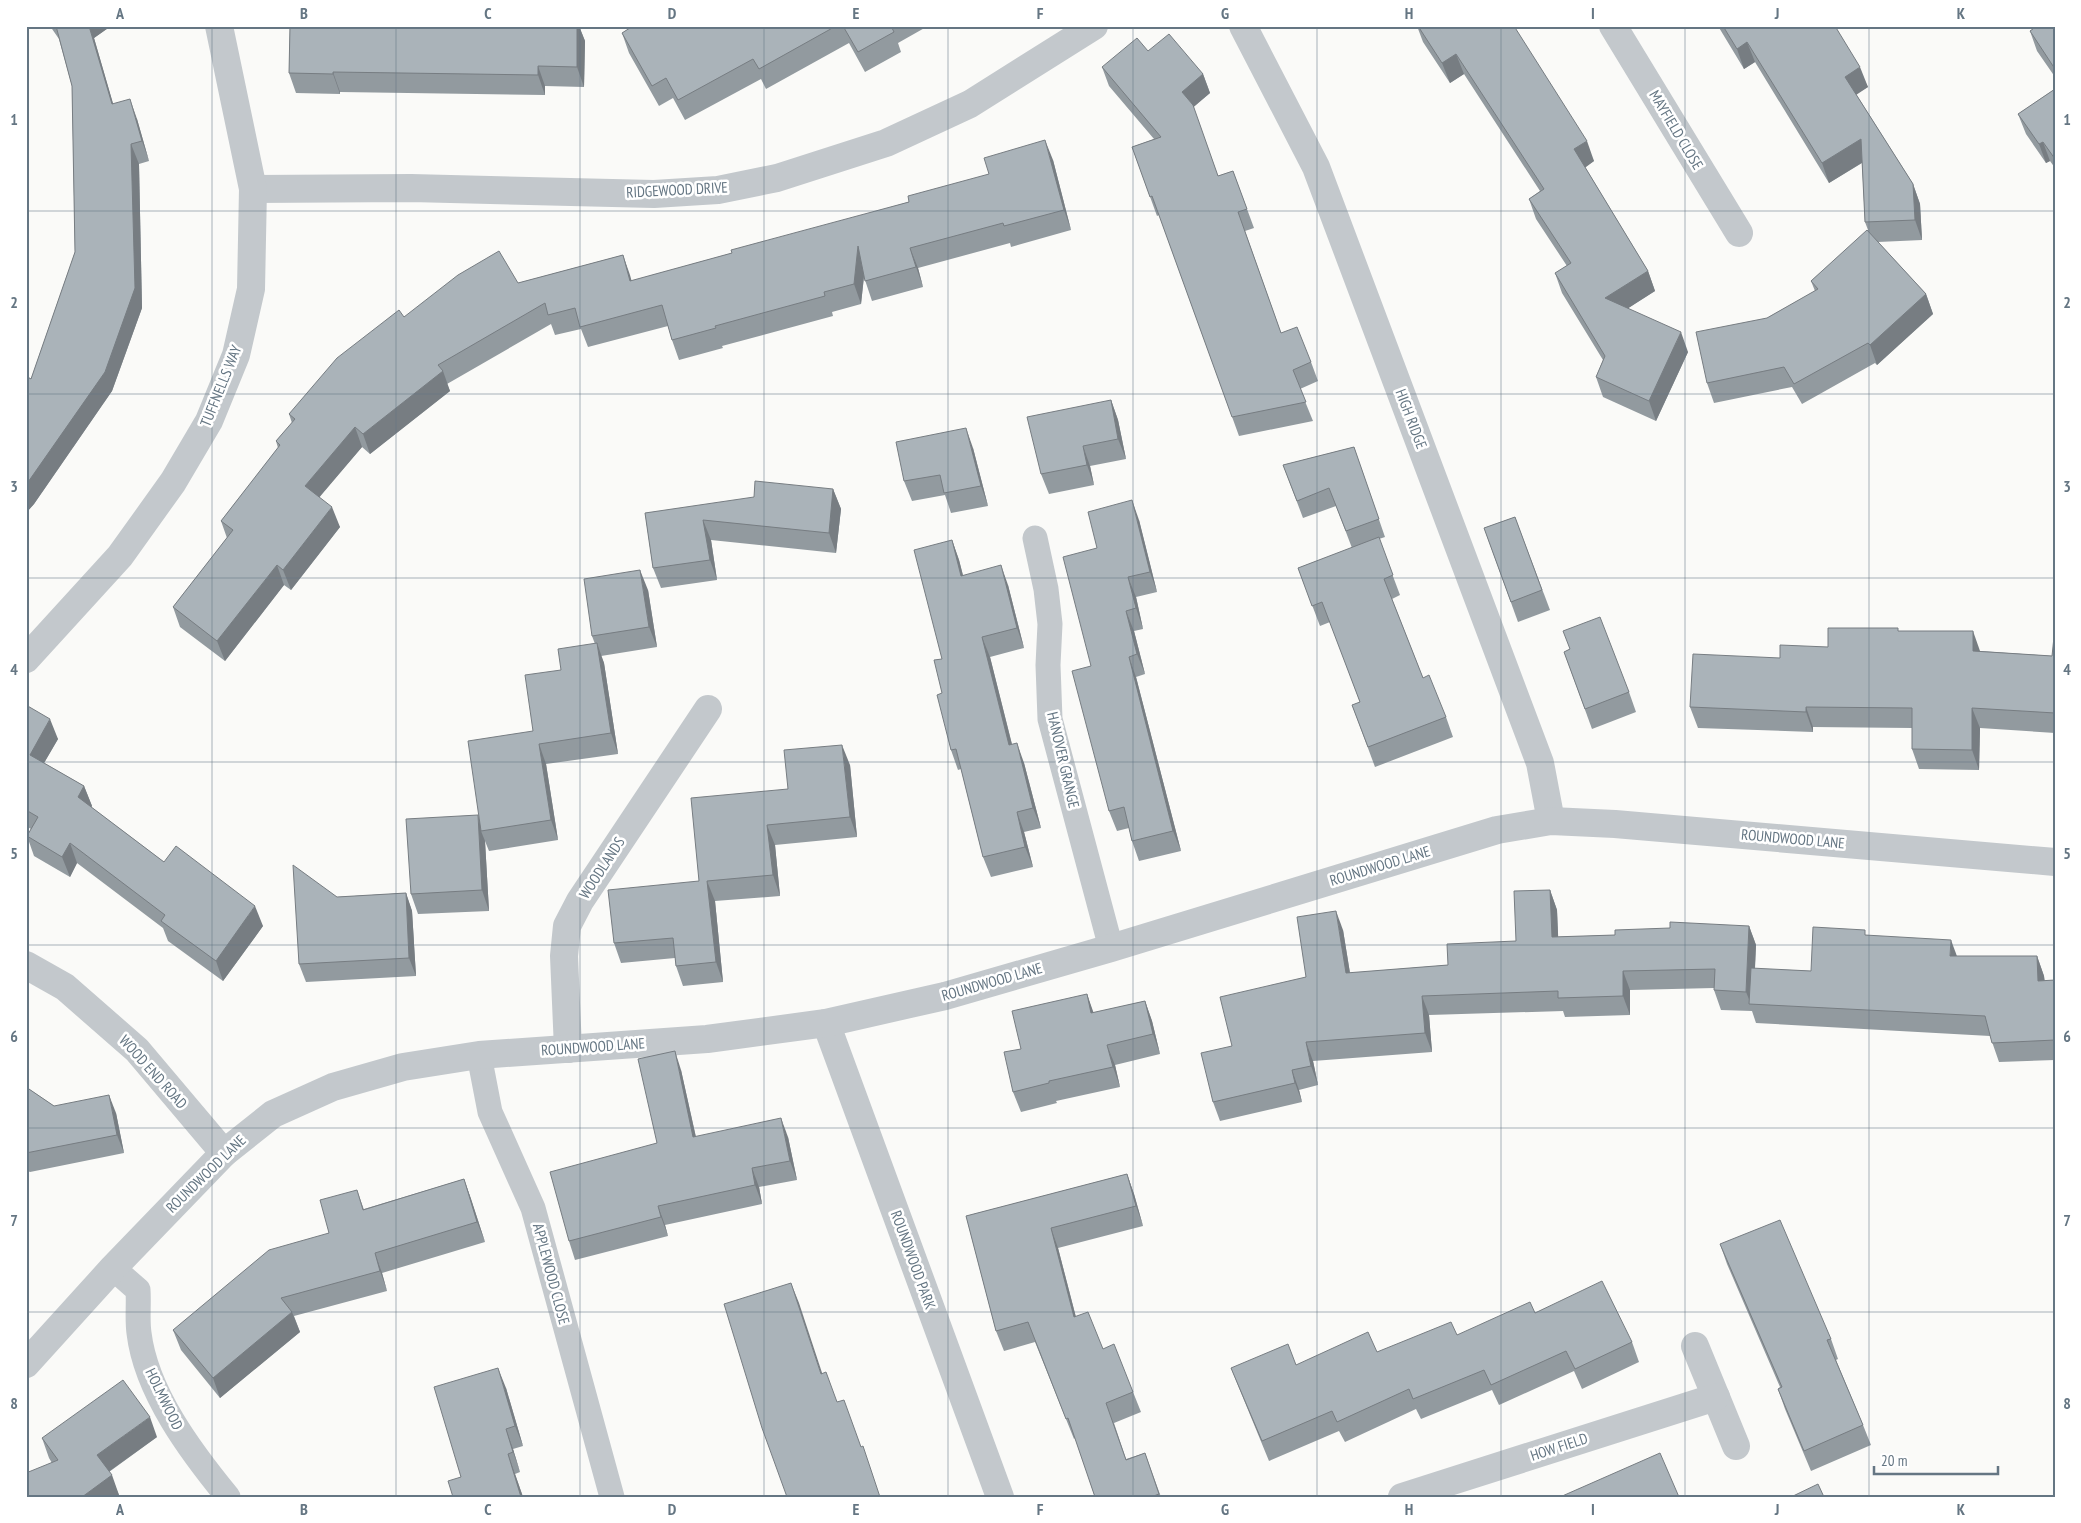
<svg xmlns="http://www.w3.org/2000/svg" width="2081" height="1523" viewBox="0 0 2081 1523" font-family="'PT Sans Narrow',sans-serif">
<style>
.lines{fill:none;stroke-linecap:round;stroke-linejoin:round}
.service{stroke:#c3c8cc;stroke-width:25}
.minor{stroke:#c3c8cc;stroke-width:28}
.wall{fill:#929a9f}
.shaded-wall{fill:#777d82}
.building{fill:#aab3b9;stroke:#777d82}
.grid{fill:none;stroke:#657683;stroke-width:1;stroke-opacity:0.55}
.labels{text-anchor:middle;stroke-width:5;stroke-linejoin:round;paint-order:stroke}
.street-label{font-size:15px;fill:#657683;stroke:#fff}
.neatline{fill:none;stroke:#657683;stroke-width:2}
.grid-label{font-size:16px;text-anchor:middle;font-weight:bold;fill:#657683}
</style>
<rect width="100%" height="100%" fill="#fafaf8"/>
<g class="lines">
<!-- service -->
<g class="service">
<polyline points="1035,538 1046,589 1050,624 1048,665 1050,719 1111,948"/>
<polyline points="479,1055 490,1112 533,1208 612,1497"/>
<path d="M113,1268L138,1290C139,1304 137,1319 139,1333C146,1392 191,1452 228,1497"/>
</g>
<!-- minor -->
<g class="minor">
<polyline points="1243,26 1316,167 1540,763 1551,821"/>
<polyline points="1613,26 1739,233"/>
<polyline points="253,189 411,188 654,194 718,190 777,178 886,143 970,104 1094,26"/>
<polyline points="26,659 120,556 173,482 209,421 236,355 251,289 253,189 219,26"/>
<polyline points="26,965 65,987 137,1050 224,1153"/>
<polyline points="826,1023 1000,1497"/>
<polyline points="568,1049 564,956 567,926 580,901 708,709"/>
<polyline points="1695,1346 1736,1446"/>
<polyline points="26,1364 113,1268 224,1153 273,1114 333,1087 403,1067 479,1055 707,1039 826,1023 945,996 1111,948 1497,830 1551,821 1615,824 2055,862"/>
<polyline points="1402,1497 1716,1397"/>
</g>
</g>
<!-- wall -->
<g class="wall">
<polygon points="50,26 111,26 94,38 113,104 137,119 149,161 139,164 142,308 112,391 34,504 26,513 26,376 31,379 75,252 72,86 59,39"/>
<polygon points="290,26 579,26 585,41 584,87 545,86 545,95 340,92 340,94 296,93 289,73"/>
<polygon points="633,26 928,26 898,43 901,52 865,72 849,43 766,89 761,79 685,120 673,98 659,106 629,53 622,33"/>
<polygon points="1417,26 1514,26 1594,161 1585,167 1648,271 1655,291 1628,308 1688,352 1656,421 1603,397 1596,377 1603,360 1562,293 1555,273 1567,266 1536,219 1529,199 1540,191 1464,74 1450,83 1423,42"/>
<polygon points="1718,26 1835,26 1868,87 1856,94 1913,184 1920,204 1922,240 1878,242 1926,294 1933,314 1877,365 1875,363 1802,404 1792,387 1714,403 1707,383 1767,318 1815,291 1811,281 1868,230 1865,222 1862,163 1829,183 1755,62 1744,69"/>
<polygon points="2032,26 2055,26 2055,77 2037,51 2030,31 2033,29"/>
<polygon points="1148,51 1203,74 1210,93 1193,107 1218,176 1233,171 1254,228 1245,231 1281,333 1311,362 1318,381 1300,389 1313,421 1239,436 1159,215 1157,216 1132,147 1154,139 1109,86 1102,67"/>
<polygon points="2055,89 2055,168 2050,161 2046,163 2026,134 2018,114"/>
<polygon points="1053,160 1071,230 1011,247 1010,243 918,268 923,287 872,301 864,277 861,304 832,312 833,316 722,346 723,348 679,360 672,340 668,326 588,347 581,329 555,335 551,324 447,384 450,391 370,454 362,447 319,497 340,527 291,590 284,585 225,661 180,627 173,607 227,538 221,521 278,448 276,441 292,423 289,414 404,317 518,283 623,255 631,281 732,253"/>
<polygon points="1111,400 1118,420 1126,459 1090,466 1094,485 1049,494 1041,474"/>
<polygon points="1354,447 1385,537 1379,539 1400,595 1392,599 1423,678 1446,717 1453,737 1375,767 1352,705 1360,702 1330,622 1320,626 1298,568 1352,548 1336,506 1303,518 1283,465"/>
<polygon points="973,448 988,506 951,513 945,495 912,501 904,481"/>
<polygon points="833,489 841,509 836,553 711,540 717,580 661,588 653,568 645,513"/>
<polygon points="1515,517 1550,610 1518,622 1484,528"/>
<polygon points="1139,520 1157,592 1136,597 1143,629 1134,631 1145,674 1136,677 1181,851 1139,861 1132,841 1129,828 1117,831 1109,811 1091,666 1097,548"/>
<polygon points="952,540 959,560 963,575 1008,585 1024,648 990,657 1012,744 1024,763 1041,828 1024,832 1033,867 991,877 983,857 961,769 958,770 951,750 942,693 942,659"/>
<polygon points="648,590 657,647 601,656 604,663 618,754 546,764 558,840 489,851 485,841 489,911 418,914 411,894 480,821 533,731 595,644 592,636"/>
<polygon points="1899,631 1980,651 2052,656 2055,637 2055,733 1980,728 1979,770 1919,769 1912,749 1912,728 1813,727 1813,732 1698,728 1690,707 1780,658"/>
<polygon points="1570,649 1629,692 1636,712 1592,729 1564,652"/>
<polygon points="26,705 58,739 44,763 84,786 92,806 91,807 164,862 263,926 223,981 168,941 163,928 77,863 70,877 34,856 27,836 31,829 26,826"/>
<polygon points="850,765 857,837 775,845 780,896 715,901 723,982 683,986 676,966 675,958 621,963 614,943 699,881 788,789"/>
<polygon points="1550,890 1557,910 1558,937 1615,935 1749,926 1756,945 1755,969 1811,971 1867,935 1957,956 2037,956 2044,976 2045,981 2055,980 2055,1060 1999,1062 1990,1036 1756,1023 1752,1011 1721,1010 1714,990 1714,988 1630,990 1630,1015 1565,1017 1563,1011 1429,1015 1432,1052 1313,1061 1318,1085 1299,1090 1302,1102 1220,1121 1213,1102 1232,1046 1306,977 1343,930 1350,973 1448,965 1516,941"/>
<polygon points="406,893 412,911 416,976 306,982 299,964 337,897"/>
<polygon points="1087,994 1093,1013 1145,1001 1152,1021 1160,1054 1115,1065 1120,1087 1056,1101 1057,1103 1021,1112 1013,1092 1021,1049"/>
<polygon points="681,1070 696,1137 788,1137 797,1180 759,1187 762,1204 665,1225 668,1236 575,1260 569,1241 657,1143"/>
<polygon points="26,1087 54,1106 116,1113 124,1153 30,1172 26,1170"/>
<polygon points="1127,1174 1134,1194 1143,1226 1058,1248 1076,1317 1103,1349 1133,1392 1141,1412 1114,1423 1126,1459 1145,1453 1161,1497 1095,1497 1075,1438 1074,1439 1035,1342 1004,1351 996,1331 966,1216"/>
<polygon points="464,1179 471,1199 485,1242 382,1273 387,1291 294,1316 300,1332 220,1398 181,1350 173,1330 329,1233 364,1209"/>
<polygon points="1720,1244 1831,1339 1838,1359 1836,1360 1863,1425 1871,1445 1811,1471 1785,1409 1778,1389 1780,1387 1727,1264"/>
<polygon points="1535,1313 1632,1342 1639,1362 1582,1389 1574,1371 1499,1405 1492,1390 1421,1419 1416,1409 1345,1442 1339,1431 1269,1461 1239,1388 1231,1368 1296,1365 1377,1352 1457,1335"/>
<polygon points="506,1388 523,1446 513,1449 520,1472 515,1474 523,1497 453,1497 461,1477"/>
<polygon points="157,1437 109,1472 119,1495 117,1497 26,1497 52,1463 49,1458 42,1438"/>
</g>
<!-- shaded-wall -->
<g class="shaded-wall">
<polygon points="89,26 111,26 94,38 119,124 112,104"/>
<polygon points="577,26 579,26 585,41 584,87 577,67"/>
<polygon points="1747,42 1755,62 1744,69 1737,49"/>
<polygon points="1456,54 1464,74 1450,83 1442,63"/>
<polygon points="538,66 545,86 545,95 538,75"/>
<polygon points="1860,67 1868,87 1853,97 1845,77"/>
<polygon points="333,72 340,92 340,94 333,74"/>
<polygon points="1203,74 1210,93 1189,111 1182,92"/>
<polygon points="130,99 137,119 149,161 142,141"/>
<polygon points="1861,139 1868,159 1829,183 1822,163"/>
<polygon points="1045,140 1053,160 1071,230 1064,210"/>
<polygon points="1587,141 1594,161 1582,170 1574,149"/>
<polygon points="2043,142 2050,161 2046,163 2039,144"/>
<polygon points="131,144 139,164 142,308 112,391 34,504 26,513 26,485"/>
<polygon points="1913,184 1920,204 1922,240 1915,220"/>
<polygon points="858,246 865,266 861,304 854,284"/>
<polygon points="910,248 918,268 923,287 916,267"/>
<polygon points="623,255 630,275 637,301 630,281"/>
<polygon points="1648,271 1655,291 1613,318 1605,298"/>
<polygon points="1926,294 1933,314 1877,365 1870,345"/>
<polygon points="1681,332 1688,352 1656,421 1649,401"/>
<polygon points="443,371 450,391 370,454 363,434"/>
<polygon points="1111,400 1118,420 1126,459 1118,439"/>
<polygon points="355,427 362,447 312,506 305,486"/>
<polygon points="966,428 973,448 988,506 981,486"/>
<polygon points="1083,446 1090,466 1094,485 1087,465"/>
<polygon points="833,489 841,509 836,553 829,533"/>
<polygon points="1132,500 1139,520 1157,592 1150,572"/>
<polygon points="332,507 340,527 291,590 283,570"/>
<polygon points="703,520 711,540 717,580 710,560"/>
<polygon points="952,540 959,560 968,596 961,576"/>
<polygon points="277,565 284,585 225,661 217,641"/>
<polygon points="1001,565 1008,585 1024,648 1017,628"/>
<polygon points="640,570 648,590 657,647 649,627"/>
<polygon points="1128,577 1136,597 1143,629 1136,608"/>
<polygon points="1126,611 1134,631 1145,674 1137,654"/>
<polygon points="1973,631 1980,651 1980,671 1973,651"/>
<polygon points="982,637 990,657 1017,765 1009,745"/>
<polygon points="597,643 604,663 618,754 611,733"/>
<polygon points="1129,657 1136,677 1181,851 1173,831"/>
<polygon points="1806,707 1813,727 1813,732 1806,712"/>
<polygon points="1972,708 1980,728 1979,770 1972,750"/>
<polygon points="50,719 58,739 37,775 30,755"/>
<polygon points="1017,743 1024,763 1041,828 1033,808"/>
<polygon points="539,744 546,764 558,840 551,820"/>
<polygon points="842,745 850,765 857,837 850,817"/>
<polygon points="84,786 92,806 85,817 78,797"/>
<polygon points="1017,812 1024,832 1033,867 1025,847"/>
<polygon points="478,815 483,830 481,831 485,841 489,911 482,890"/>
<polygon points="767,825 775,845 780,896 773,875"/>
<polygon points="70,843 77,863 70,877 62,857"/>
<polygon points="707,881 715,901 723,982 716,962"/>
<polygon points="1550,890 1557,910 1559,956 1552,937"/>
<polygon points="406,893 412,911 416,976 409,958"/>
<polygon points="255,906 263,926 223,981 216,961"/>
<polygon points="1336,911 1343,930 1353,992 1346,973"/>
<polygon points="1749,926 1756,945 1753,1004 1751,1004 1746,992"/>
<polygon points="1951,940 1958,959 1950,956"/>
<polygon points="2037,956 2044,976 2045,1000 2038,981"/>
<polygon points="1623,971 1630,990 1630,1015 1623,996"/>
<polygon points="1087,994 1094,1014 1091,1013"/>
<polygon points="1422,996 1429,1015 1432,1052 1425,1033"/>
<polygon points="1145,1001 1152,1021 1160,1054 1153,1034"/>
<polygon points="1306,1042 1313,1061 1318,1085 1311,1066"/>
<polygon points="1107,1045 1115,1065 1120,1087 1113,1067"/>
<polygon points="675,1051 681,1070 700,1156 693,1137"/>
<polygon points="1292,1070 1299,1090 1302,1102 1295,1083"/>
<polygon points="109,1095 116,1113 124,1153 117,1135"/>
<polygon points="781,1118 788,1137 797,1180 790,1161"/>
<polygon points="752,1168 759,1187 762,1204 755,1185"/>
<polygon points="1127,1174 1134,1194 1143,1226 1136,1206"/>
<polygon points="464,1179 471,1199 485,1242 477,1222"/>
<polygon points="357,1190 364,1210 363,1210"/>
<polygon points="658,1206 665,1225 668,1236 661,1217"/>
<polygon points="1051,1228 1058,1248 1081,1337 1074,1317"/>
<polygon points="375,1253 382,1273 387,1291 380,1271"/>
<polygon points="791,1283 799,1303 829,1394 821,1374"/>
<polygon points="292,1312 300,1332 220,1398 213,1378"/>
<polygon points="498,1368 506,1388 523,1446 515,1426"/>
<polygon points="150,1417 157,1437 104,1475 97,1455"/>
<polygon points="506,1429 513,1449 520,1472 513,1452"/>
<polygon points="508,1454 515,1474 523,1497 521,1497"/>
<polygon points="112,1475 119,1495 117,1497 82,1497"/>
</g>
<!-- building -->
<g class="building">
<polygon points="56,26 89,26 112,104 130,99 142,141 131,144 135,288 105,372 26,485 26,376 31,379 75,252 72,86"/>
<polygon points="290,26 577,26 577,67 538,66 538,75 333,72 333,74 289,73"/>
<polygon points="633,26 836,26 759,69 753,59 678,100 666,78 652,86 622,33"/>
<polygon points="843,26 891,26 894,32 858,52"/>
<polygon points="1418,26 1514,26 1587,141 1574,149 1648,271 1605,298 1681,332 1649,401 1596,377 1605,356 1555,273 1571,263 1529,199 1544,189 1456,54 1442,63"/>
<polygon points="1723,26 1835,26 1860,67 1845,77 1913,184 1915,220 1865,222 1861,139 1822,163 1747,42 1737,49"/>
<polygon points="2037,26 2055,26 2055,69 2030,31"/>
<polygon points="1169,34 1203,74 1182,92 1193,105 1218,176 1233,171 1247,209 1238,212 1281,333 1297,327 1311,362 1293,370 1306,402 1232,417 1152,196 1150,197 1132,147 1161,137 1102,67 1137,38 1148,51"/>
<polygon points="2055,89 2055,159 2043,142 2039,144 2018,114"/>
<polygon points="1045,140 1064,210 1004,226 1003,223 910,248 916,267 865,281 858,246 854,284 824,292 825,296 715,326 716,328 672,340 662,305 580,327 575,308 548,315 545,303 438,365 443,371 363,434 355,427 305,486 332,507 283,570 277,565 217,641 173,607 233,530 221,521 280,445 276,441 295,419 289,414 337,358 399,310 404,317 458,275 499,251 518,283 623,255 630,281 732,253 731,250 909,202 908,196 989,174 984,158"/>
<polygon points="1867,230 1926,294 1870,345 1868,343 1794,384 1784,367 1707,383 1696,332 1767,318 1818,289 1811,281"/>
<polygon points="1111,400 1118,439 1083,446 1087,465 1041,474 1027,417"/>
<polygon points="966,428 981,486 944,493 940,475 904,481 896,442"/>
<polygon points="1354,447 1379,519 1346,531 1329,488 1297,501 1283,465"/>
<polygon points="755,481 833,489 829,533 703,520 710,560 653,568 645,513 754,497"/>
<polygon points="1132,500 1150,572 1128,577 1136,608 1126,611 1137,654 1129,657 1173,831 1132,841 1124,807 1109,811 1072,671 1091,666 1063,557 1097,548 1088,512"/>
<polygon points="1515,517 1542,590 1511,602 1484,528"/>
<polygon points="1379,537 1393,575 1384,579 1423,678 1429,675 1446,717 1368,747 1352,705 1360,702 1322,602 1312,606 1298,568"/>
<polygon points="952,540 961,576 1001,565 1017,628 982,637 1009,745 1017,743 1033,808 1017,812 1025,847 983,857 956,749 951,750 937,695 942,693 934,660 942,659 914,550"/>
<polygon points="640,570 649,627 592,636 584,579"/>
<polygon points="1600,617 1629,692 1585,709 1564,652 1570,649 1563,631"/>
<polygon points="1828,628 1898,628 1898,631 1973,631 1973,651 2052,656 2054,637 2055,637 2055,713 1972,708 1972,750 1912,749 1912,708 1806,707 1806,712 1690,707 1693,654 1780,658 1780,645 1828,647"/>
<polygon points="597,643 611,733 539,744 551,820 481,831 468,741 533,731 525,675 561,670 558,649"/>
<polygon points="26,705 50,719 30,755 84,786 78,797 164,862 176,846 255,906 216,961 161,921 165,915 70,843 62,857 27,836 38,817 26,810"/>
<polygon points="842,745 850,817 767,825 773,875 707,881 716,962 676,966 673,938 614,943 608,890 699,881 691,798 788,789 784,750"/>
<polygon points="478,815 482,890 411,894 406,819"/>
<polygon points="293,865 337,897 406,893 409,958 299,964"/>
<polygon points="1550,890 1552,937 1615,935 1615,930 1670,928 1670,922 1749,926 1746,992 1714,990 1715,969 1623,971 1623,996 1558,998 1558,991 1422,996 1425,1033 1306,1042 1311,1066 1292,1070 1295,1083 1213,1102 1201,1053 1232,1046 1220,997 1306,977 1297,917 1336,911 1346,973 1448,965 1447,944 1516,941 1514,891"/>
<polygon points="1813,927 1865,930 1865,935 1951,940 1950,956 2037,956 2038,981 2055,980 2055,1040 1992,1043 1985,1016 1749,1004 1751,968 1811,971"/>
<polygon points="1087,994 1091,1013 1145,1001 1153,1034 1107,1045 1113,1067 1049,1081 1049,1083 1013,1092 1004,1052 1021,1049 1012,1011"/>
<polygon points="675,1051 693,1137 781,1118 790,1161 752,1168 755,1185 658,1206 661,1217 569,1241 550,1172 657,1143 638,1059"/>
<polygon points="26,1087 54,1106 109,1095 117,1135 26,1153"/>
<polygon points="1127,1174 1136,1206 1051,1228 1074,1317 1088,1312 1103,1349 1114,1344 1133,1392 1106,1403 1126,1460 1145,1453 1159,1494 1151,1497 1095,1497 1068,1418 1066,1419 1028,1322 996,1331 966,1216"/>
<polygon points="464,1179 477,1222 375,1253 380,1271 281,1298 292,1312 213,1378 173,1330 269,1250 329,1233 320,1200 357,1190 363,1210"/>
<polygon points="1780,1220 1831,1339 1827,1340 1863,1425 1804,1451 1778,1389 1782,1387 1720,1244"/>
<polygon points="1602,1281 1632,1342 1575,1369 1566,1351 1491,1385 1484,1370 1413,1399 1409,1389 1337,1422 1332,1411 1262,1441 1231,1368 1288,1344 1296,1365 1368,1332 1377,1352 1451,1322 1457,1335 1530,1302 1535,1313"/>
<polygon points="791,1283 821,1374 826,1372 837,1402 844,1400 861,1447 863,1446 880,1497 787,1497 762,1428 724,1304"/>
<polygon points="498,1368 515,1426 506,1429 513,1452 508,1454 521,1497 453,1497 448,1481 461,1477 434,1387"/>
<polygon points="123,1380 150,1417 97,1455 112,1475 82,1497 26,1497 26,1473 58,1460 42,1438"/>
<polygon points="1660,1453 1679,1497 1560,1497"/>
<polygon points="1818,1484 1824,1497 1791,1497"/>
</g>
<!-- grid -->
<path class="grid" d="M212,26V1497M396,26V1497M580,26V1497M764,26V1497M948,26V1497M1133,26V1497M1317,26V1497M1501,26V1497M1685,26V1497M1869,26V1497M26,211H2055M26,394H2055M26,578H2055M26,762H2055M26,945H2055M26,1128H2055M26,1312H2055"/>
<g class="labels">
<!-- street labels -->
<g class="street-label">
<text transform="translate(1676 130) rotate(59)" y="5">MAYFIELD CLOSE</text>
<text transform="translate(677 190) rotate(-3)" y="5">RIDGEWOOD DRIVE</text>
<text transform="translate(221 386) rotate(-68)" y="5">TUFFNELLS WAY</text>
<text transform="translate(1411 419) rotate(69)" y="5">HIGH RIDGE</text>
<text transform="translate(1063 760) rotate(77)" y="5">HANOVER GRANGE</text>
<text transform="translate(1793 839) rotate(5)" y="5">ROUNDWOOD LANE</text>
<text transform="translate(1380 866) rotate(-17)" y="5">ROUNDWOOD LANE</text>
<text transform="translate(602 868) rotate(-57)" y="5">WOODLANDS</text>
<text transform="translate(992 982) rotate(-16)" y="5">ROUNDWOOD LANE</text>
<text transform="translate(593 1047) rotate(-4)" y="5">ROUNDWOOD LANE</text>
<text transform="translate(153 1072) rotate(48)" y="5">WOOD END ROAD</text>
<text transform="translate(206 1174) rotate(-44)" y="5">ROUNDWOOD LANE</text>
<text transform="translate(913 1260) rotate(70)" y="5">ROUNDWOOD PARK</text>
<text transform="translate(551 1274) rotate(75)" y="5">APPLEWOOD CLOSE</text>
<text transform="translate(164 1399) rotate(64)" y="5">HOLMWOOD</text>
<text transform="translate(1559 1447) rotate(-18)" y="5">HOW FIELD</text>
</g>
</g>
<!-- border -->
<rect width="2081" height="1523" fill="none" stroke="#ffffff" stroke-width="55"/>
<!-- scale -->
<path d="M1874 1466v8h124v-8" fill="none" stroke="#657683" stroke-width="2.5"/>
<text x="1881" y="1466" font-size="15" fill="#657683" stroke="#ffffff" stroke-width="4" paint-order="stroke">20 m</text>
<rect x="28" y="28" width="2026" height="1468" class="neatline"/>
<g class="grid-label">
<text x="120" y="19">A</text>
<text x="304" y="19">B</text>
<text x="488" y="19">C</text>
<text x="672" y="19">D</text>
<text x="856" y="19">E</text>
<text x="1040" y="19">F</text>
<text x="1225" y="19">G</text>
<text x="1409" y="19">H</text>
<text x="1593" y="19">I</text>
<text x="1777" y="19">J</text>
<text x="1961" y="19">K</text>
<text x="14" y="125">1</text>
<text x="2067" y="125">1</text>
<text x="14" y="308">2</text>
<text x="2067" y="308">2</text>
<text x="14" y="492">3</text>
<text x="2067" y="492">3</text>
<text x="14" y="675">4</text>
<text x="2067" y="675">4</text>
<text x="14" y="859">5</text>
<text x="2067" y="859">5</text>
<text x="14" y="1042">6</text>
<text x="2067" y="1042">6</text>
<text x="14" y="1226">7</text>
<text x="2067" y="1226">7</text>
<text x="14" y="1409">8</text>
<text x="2067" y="1409">8</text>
<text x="120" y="1515">A</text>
<text x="304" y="1515">B</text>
<text x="488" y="1515">C</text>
<text x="672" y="1515">D</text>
<text x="856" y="1515">E</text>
<text x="1040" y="1515">F</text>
<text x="1225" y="1515">G</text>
<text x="1409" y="1515">H</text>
<text x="1593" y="1515">I</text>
<text x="1777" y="1515">J</text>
<text x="1961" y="1515">K</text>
</g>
</svg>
